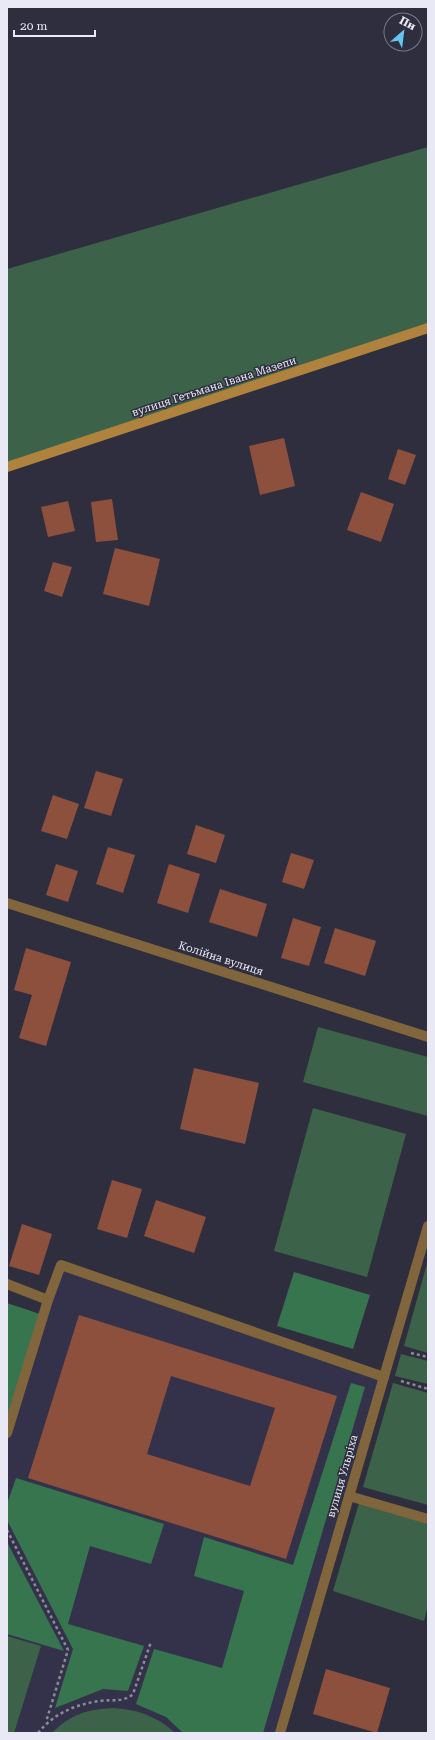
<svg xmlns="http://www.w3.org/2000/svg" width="435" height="1740" viewBox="0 0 435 1740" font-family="'Roboto Serif',serif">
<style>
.built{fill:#34324a}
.green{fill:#3c6349}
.forest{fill:#37754f}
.building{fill:#8d503c;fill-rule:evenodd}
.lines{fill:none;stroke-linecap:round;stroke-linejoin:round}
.path{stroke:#8b8a99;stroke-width:2.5;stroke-dasharray:3 3;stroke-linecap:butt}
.service{stroke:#81653d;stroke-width:10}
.minor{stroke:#81653d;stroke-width:10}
.tertiary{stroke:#81653d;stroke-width:10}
.secondary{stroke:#af823e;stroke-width:10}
.labels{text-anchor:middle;stroke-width:3;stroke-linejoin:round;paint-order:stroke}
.street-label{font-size:11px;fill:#e9e9f5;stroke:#2f2e3f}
</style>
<rect width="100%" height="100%" fill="#2f2e3f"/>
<!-- built -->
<polygon class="built" points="61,1265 384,1377 280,1733 7,1733 7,1433"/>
<!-- green -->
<g class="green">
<polygon points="428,147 428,330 7,470 7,269"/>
<polygon points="318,1027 428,1057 428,1116 303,1082"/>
<polygon points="313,1108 406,1134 367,1277 274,1251"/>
<polygon points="428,1260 428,1353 404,1346"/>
<polygon points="401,1354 428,1361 428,1384 395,1376"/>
<polygon points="393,1383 428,1393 428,1505 363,1487"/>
<polygon points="359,1503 428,1523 428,1605 424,1621 333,1591"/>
<polygon points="7,1636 41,1646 14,1733 7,1733"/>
<path d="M112,1708C136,1709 157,1716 175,1733H52C71,1714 86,1710 112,1708Z"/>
</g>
<!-- forest -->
<g class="forest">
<polygon points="294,1272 370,1295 353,1349 277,1326"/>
<polygon points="7,1303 40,1314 7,1419"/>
<polygon points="351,1383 365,1387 263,1733 183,1733 166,1717 136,1704 154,1649 222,1668 244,1591 194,1576 204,1537 293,1565"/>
<polygon points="16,1478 164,1524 151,1564 90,1546 68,1624 144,1646 128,1691 103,1689 55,1708 73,1649 7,1520 7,1504"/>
<polygon points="7,1542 64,1651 7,1634"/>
</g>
<!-- building -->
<g class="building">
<polygon points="284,438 295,486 260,495 249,446"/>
<polygon points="398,449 416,455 405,485 388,479"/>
<polygon points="361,492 394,504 381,542 347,530"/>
<polygon points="112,499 118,540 96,542 91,502"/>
<polygon points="68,501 75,531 48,537 41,507"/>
<polygon points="115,548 160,559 149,606 103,594"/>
<polygon points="53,562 72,567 62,597 44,591"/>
<polygon points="96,771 123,779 111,816 84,808"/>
<polygon points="53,795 79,804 67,839 41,831"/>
<polygon points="196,825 225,835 216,863 187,854"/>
<polygon points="108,847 135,855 123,893 96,884"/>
<polygon points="291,853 314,860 304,889 282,882"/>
<polygon points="56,864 78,871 68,902 46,895"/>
<polygon points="169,864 200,874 188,913 157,903"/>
<polygon points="220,889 267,904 257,937 209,922"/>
<polygon points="293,918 321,927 309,966 281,958"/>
<polygon points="335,928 376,941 365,976 324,963"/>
<polygon points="26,948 71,962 46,1046 19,1038 32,995 14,990"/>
<polygon points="194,1068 259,1083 245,1144 180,1129"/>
<polygon points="112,1180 142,1189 127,1238 97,1229"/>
<polygon points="156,1200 206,1217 194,1253 144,1236"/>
<polygon points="22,1224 52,1234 39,1275 9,1266"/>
<path d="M79,1315L337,1396L286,1559L28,1478ZM171,1376L275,1408L250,1486L147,1454Z"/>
<polygon points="326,1669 390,1688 377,1733 313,1714"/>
</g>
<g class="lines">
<!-- path -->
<g class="path">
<polyline points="411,1353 428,1357"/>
<polyline points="401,1381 428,1389"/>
<polyline points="7,1530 68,1650 46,1722"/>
<path d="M38,1733C53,1714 76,1704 100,1701C112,1699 123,1703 133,1694L151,1642"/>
</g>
<!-- service -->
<polyline class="service" points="349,1496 428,1519"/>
<!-- minor -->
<g class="minor">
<polyline points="7,1284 48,1300 7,1433"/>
<polyline points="48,1300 61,1265 384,1377"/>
<polyline points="280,1733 428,1226"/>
</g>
<!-- tertiary -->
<polyline class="tertiary" points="7,903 428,1037"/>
<!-- secondary -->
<polyline class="secondary" points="7,467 428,328"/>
</g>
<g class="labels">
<!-- street labels -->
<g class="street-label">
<text transform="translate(214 386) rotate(-18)" y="4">вулиця Гетьмана Івана Мазепи</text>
<text transform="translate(221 958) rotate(18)" y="4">Колійна вулиця</text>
<text transform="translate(342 1476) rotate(-74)" y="4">вулиця Ульріха</text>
</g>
</g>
<!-- border -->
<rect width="435" height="1740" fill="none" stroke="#e9e9f5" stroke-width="16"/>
<!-- north arrow -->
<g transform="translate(403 32) rotate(28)"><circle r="19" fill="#2f2e3f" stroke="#797988"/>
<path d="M0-3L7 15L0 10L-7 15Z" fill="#64c5ee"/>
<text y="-6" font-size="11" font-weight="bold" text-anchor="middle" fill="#e9e9f5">Пн</text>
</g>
<!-- scale -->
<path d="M14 30v6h81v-6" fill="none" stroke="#e9e9f5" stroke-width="2"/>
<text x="20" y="30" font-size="12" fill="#e9e9f5" stroke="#2f2e3f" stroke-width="3" paint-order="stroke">20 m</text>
</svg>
